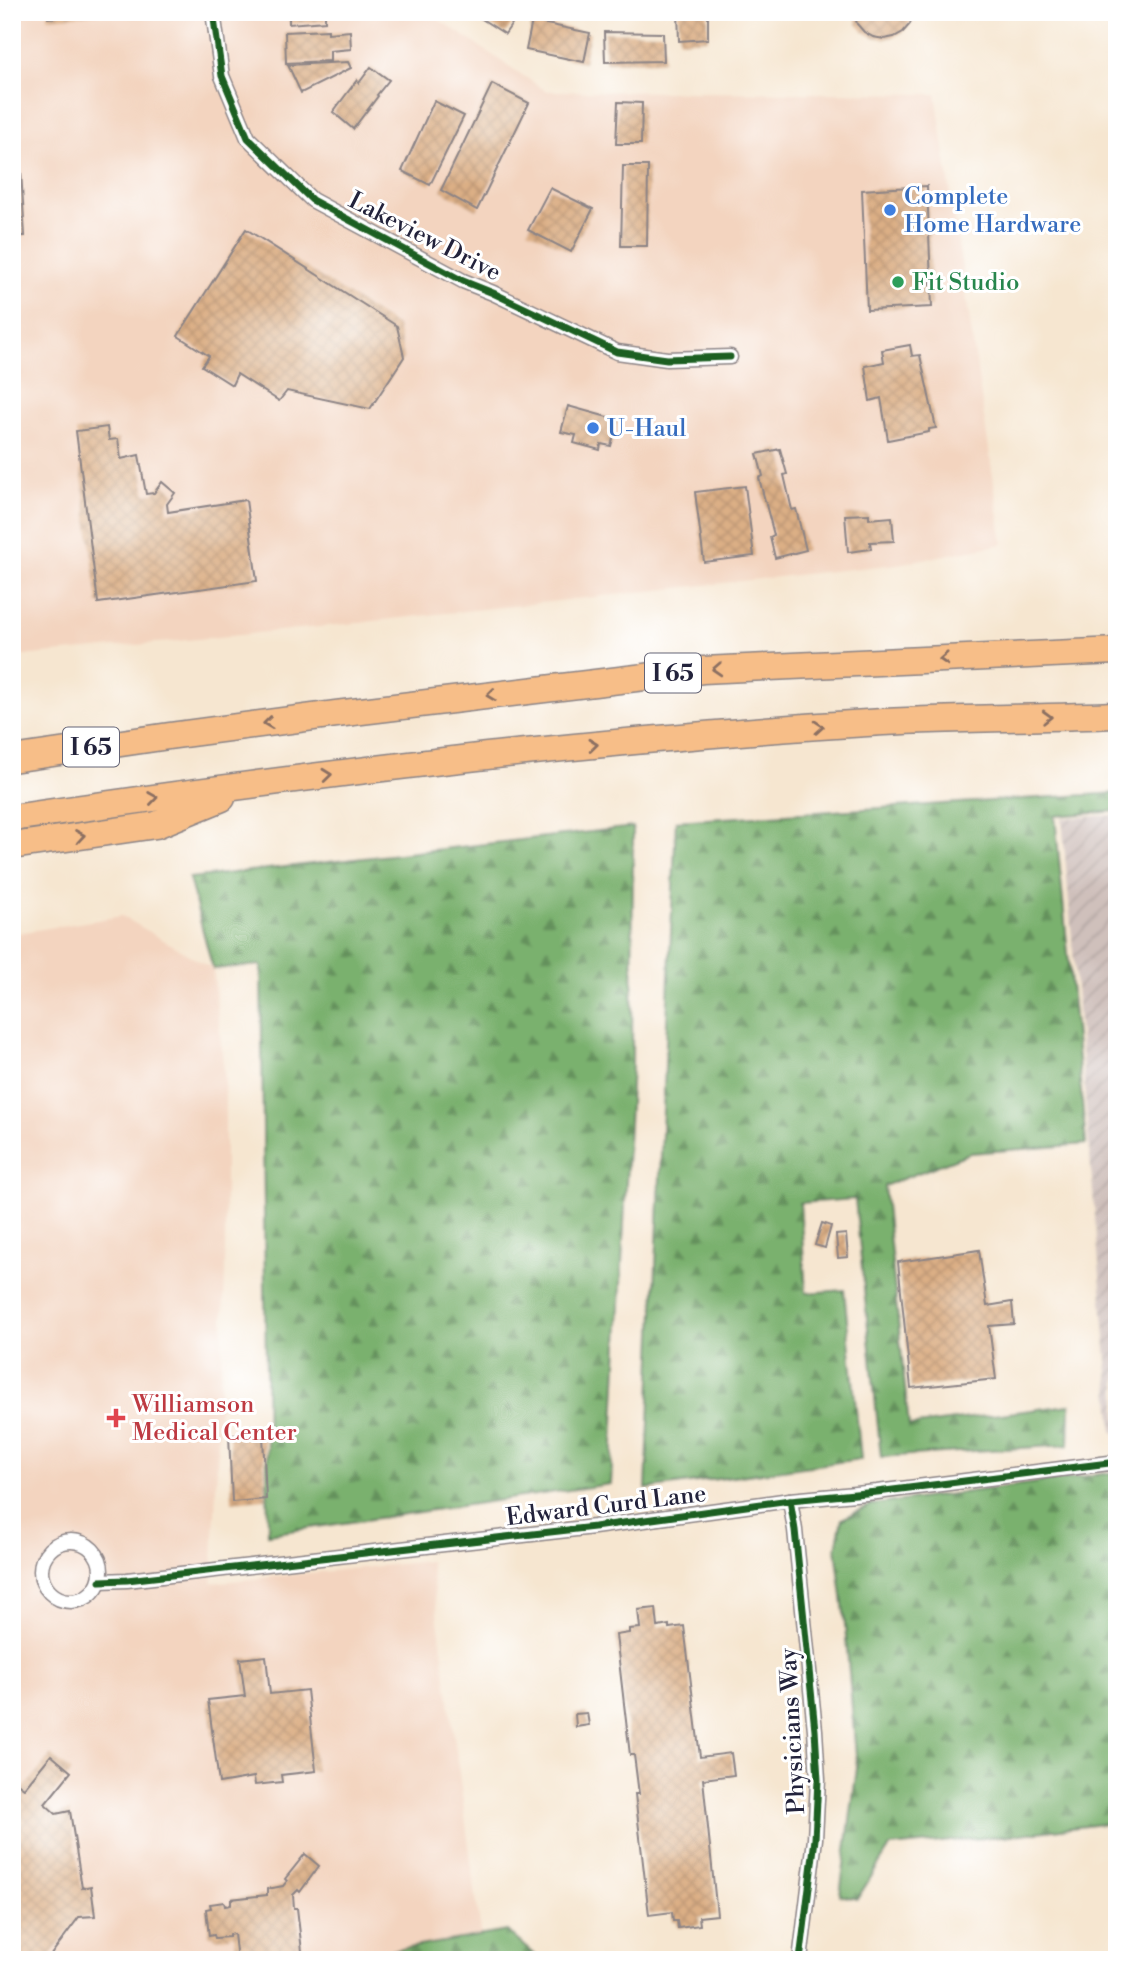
<svg xmlns="http://www.w3.org/2000/svg" width="1129" height="1972" viewBox="0 0 1129 1972" font-family="'Libre Bodoni',serif">
<style>
.built{fill:#f3d4bf}
.industrial{fill:url(#industrial-furrows)}
.forest{fill:url(#forest-firs);stroke:#4e6a54;stroke-width:2}
.building{fill:url(#building-cross-hatch)}
.lines{fill:none;stroke-linecap:round;stroke-linejoin:round}
.street-casing{stroke:#8c8486;stroke-width:17}
.highway-casing{stroke:#8c8486;stroke-width:29}
.street{stroke:#fff;stroke-width:14}
.highway{stroke:#f7be88;stroke-width:26}
.cycleway-casing{stroke:#fff;stroke-width:11}
.cycleway{stroke:#1b5e20;stroke-width:7}
.oneway{stroke:#8c7062}
.shop-dot{fill:#3f7fe0;stroke:#fff;stroke-width:2.5}
.leisure-dot{fill:#2e9e5b;stroke:#fff;stroke-width:2.5}
.health-dot{fill:#e0444e;stroke:#fff;stroke-width:2.5}
.labels{text-anchor:middle;stroke-width:6;stroke-linejoin:round;paint-order:stroke}
.shield{fill:#fff;stroke:#646476;stroke-width:2}
.shield-label{font-size:23px;font-weight:bold;fill:#22223b}
.shop-label{font-size:24px;fill:#366cbe;stroke:#fff;text-anchor:start}
.street-label{font-size:24px;fill:#22223b;stroke:#fff}
.leisure-label{font-size:24px;fill:#27864d;stroke:#fff;text-anchor:start}
.health-label{font-size:24px;fill:#be3a42;stroke:#fff;text-anchor:start}
</style>
<defs>
<pattern id="industrial-furrows" width="10" height="10" patternUnits="userSpaceOnUse" patternTransform="scale(1.75)"><rect width="10" height="10" fill="#cfc0bb"/><path d="M-1 1l2-2M0 10L10 0M9 11l2-2" fill="none" stroke="#b1a5a2"/></pattern>
<pattern id="forest-firs" width="22" height="20" patternUnits="userSpaceOnUse" patternTransform="scale(1.75)"><rect width="22" height="20" fill="#7ab16e"/><path d="M5 1l3.5 6h-7zM16 11l3.5 6h-7z" fill="#64905c"/></pattern>
<pattern id="building-cross-hatch" width="8" height="8" patternUnits="userSpaceOnUse" patternTransform="scale(1.75)"><rect width="8" height="8" fill="#dbaf85"/><path d="M0 0l8 8M0 8l8-8" fill="none" stroke="#bc9674"/></pattern>
</defs>
<rect width="100%" height="100%" fill="#fff"/>
<filter id="ink" filterUnits="userSpaceOnUse"><feTurbulence type="fractalNoise" baseFrequency=".0143" numOctaves="2"/><feDisplacementMap in="SourceGraphic" scale="14" xChannelSelector="R" yChannelSelector="G"/><feConvolveMatrix kernelMatrix="1 2 1 2 8 2 1 2 1" color-interpolation-filters="sRGB"/></filter>
<filter id="wash" filterUnits="userSpaceOnUse"><feTurbulence type="fractalNoise" baseFrequency=".00686" numOctaves="4" result="noise"/><feDisplacementMap in="SourceGraphic" scale="28" xChannelSelector="R" yChannelSelector="G"/><feGaussianBlur stdDeviation="1.57" result="paint"/><feColorMatrix in="noise" values="0 0 0 0 0 0 0 0 0 0 0 0 0 0 0 0 0 1.4 0 .05"/><feComposite in="paint" operator="in"/></filter>
<g filter="url(#wash)">
<rect width="100%" height="100%" fill="#f6e6d0"/>
<!-- built -->
<g class="built">
<polygon points="12,12 428,12 546,91 936,94 1003,544 897,564 300,629 12,657"/>
<polygon points="122,916 213,969 225,1081 225,1274 212,1583 430,1561 484,1956 456,1960 12,1960 12,934"/>
</g>
<!-- industrial -->
<polygon class="industrial" points="1117,815 1117,1432 1113,1433 1062,818"/>
<!-- forest -->
<g class="forest">
<polygon points="1117,793 1117,811 1055,816 1086,1144 970,1153 884,1186 909,1426 1070,1405 1069,1445 881,1457 855,1199 800,1203 806,1293 844,1290 861,1459 646,1489 676,821"/>
<polygon points="633,827 632,1063 611,1484 268,1534 261,965 213,969 189,878"/>
<polygon points="1117,1472 1117,1822 1013,1835 890,1847 857,1899 840,1895 857,1768 844,1613 836,1548 842,1519 871,1505"/>
<polygon points="507,1931 540,1960 337,1960"/>
</g>
<g id="blocks">
<!-- building -->
<g class="building">
<polygon points="48,12 99,12 99,14 48,18"/>
<polygon points="289,12 325,12 325,21 289,24"/>
<polygon points="471,12 520,12 505,34"/>
<polygon points="678,12 708,12 708,39 679,41"/>
<polygon points="854,12 914,12 910,24 903,32 894,37 884,39 873,37 864,32 857,24"/>
<polygon points="532,21 590,33 584,62 526,50"/>
<polygon points="328,30 328,33 350,31 351,49 330,51 330,61 286,63 285,32"/>
<polygon points="604,32 663,33 664,61 605,62"/>
<polygon points="348,62 351,68 301,93 288,65"/>
<polygon points="371,67 389,80 377,95 378,96 353,129 333,112 357,80 359,83"/>
<polygon points="492,84 529,103 477,210 441,190"/>
<polygon points="434,101 464,116 430,185 402,171"/>
<polygon points="618,102 642,103 641,144 616,144"/>
<polygon points="12,155 20,155 25,236 12,236"/>
<polygon points="623,166 648,166 647,246 621,246"/>
<polygon points="927,186 932,307 867,310 862,190"/>
<polygon points="550,188 593,209 571,252 528,230"/>
<polygon points="246,229 397,326 404,357 370,409 287,391 279,401 237,374 232,385 202,366 209,356 178,336"/>
<polygon points="910,345 912,356 920,355 936,428 929,429 929,432 888,440 881,398 870,401 865,366 884,362 882,350"/>
<polygon points="568,406 618,420 611,446 601,444 600,450 574,443 576,435 561,432"/>
<polygon points="107,427 109,440 118,439 121,459 139,455 146,494 154,493 162,482 175,493 167,504 168,512 246,500 257,581 98,603 76,431"/>
<polygon points="780,449 787,474 784,475 792,510 796,509 806,550 775,558 770,537 774,535 759,478 763,476 757,454"/>
<polygon points="745,486 754,556 704,562 695,492"/>
<polygon points="869,514 869,519 892,517 894,541 870,542 871,549 848,552 845,515"/>
<polygon points="822,1223 831,1226 825,1248 815,1245"/>
<polygon points="846,1234 848,1257 838,1258 836,1235"/>
<polygon points="979,1250 987,1306 1012,1302 1014,1324 989,1326 996,1379 911,1388 898,1262"/>
<polygon points="229,1435 263,1435 266,1499 232,1502"/>
<polygon points="656,1608 658,1627 669,1625 669,1628 684,1626 700,1757 731,1753 734,1775 703,1779 717,1915 699,1917 700,1925 678,1928 677,1921 673,1921 672,1912 649,1915 635,1794 639,1794 634,1755 630,1755 616,1635 629,1633 629,1629 640,1628 638,1610"/>
<polygon points="266,1656 270,1694 307,1690 316,1771 281,1775 282,1782 255,1785 254,1777 219,1783 208,1700 245,1696 240,1659"/>
<polygon points="587,1713 589,1725 576,1727 575,1714"/>
<polygon points="51,1755 71,1772 45,1804 56,1814 70,1811 82,1888 91,1886 95,1916 79,1917 47,1960 12,1960 12,1779 24,1788"/>
<polygon points="305,1854 319,1866 300,1892 298,1890 293,1895 294,1908 297,1908 303,1960 237,1960 234,1934 229,1935 229,1937 215,1938 214,1935 209,1936 206,1909 211,1908 210,1904 224,1902 225,1906 231,1905 231,1899 267,1895 267,1889 283,1886 287,1881 285,1879"/>
</g>
</g>
</g>
<g filter="url(#ink)">
<use href="#blocks" fill-opacity="0" stroke="#8c8486" stroke-width="2"/>
<g class="lines">
<!-- street casing -->
<g class="street-casing">
<g id="street">
<polyline points="213,12 222,76 248,138 312,200 463,281 493,293 617,352 667,359 730,357"/>
<polyline points="790,1500 795,1530 815,1730 818,1780 815,1839 800,1960"/>
<circle cx="71" cy="1571" r="30"/>
<polyline points="100,1581 127,1580 594,1527 790,1500 877,1492 1117,1462"/>
</g>
</g>
<!-- highway casing -->
<g class="highway-casing">
<g id="highway">
<polyline points="12,759 169,736 336,714 703,670 1117,651"/>
<path d="M12,818C301,776 591,739 883,722C960,718 1039,718 1117,715"/>
<polyline points="12,846 156,825 222,798"/>
</g>
</g>
<!-- street -->
<use href="#street" class="street"/>
<!-- highway -->
<use href="#highway" class="highway"/>
<!-- cycleway casing -->
<g class="cycleway-casing">
<g id="cycleway">
<polyline points="213,12 222,76 248,138 312,200 463,281 493,293 617,352 667,359 730,357"/>
<polyline points="790,1500 795,1530 815,1730 818,1780 815,1839 800,1960"/>
<polyline points="100,1581 127,1580 594,1527 790,1500 877,1492 1117,1462"/>
</g>
</g>
<!-- cycleway -->
<use href="#cycleway" class="cycleway"/>
</g>
<!-- one-way arrows -->
<defs><path id="oneway-chevron" d="M-2-3.5L2.5 0L-2 3.5" fill="none" stroke-width="1.6" stroke-linecap="round" stroke-linejoin="round" transform="scale(1.75)"/></defs>
<g class="oneway">
<use href="#oneway-chevron" transform="translate(944 659) rotate(177)"/>
<use href="#oneway-chevron" transform="translate(717 669) rotate(177)"/>
<use href="#oneway-chevron" transform="translate(491 695) rotate(173)"/>
<use href="#oneway-chevron" transform="translate(1047 717) rotate(-2)"/>
<use href="#oneway-chevron" transform="translate(268 723) rotate(173)"/>
<use href="#oneway-chevron" transform="translate(819 727) rotate(-4)"/>
<use href="#oneway-chevron" transform="translate(593 745) rotate(-6)"/>
<use href="#oneway-chevron" transform="translate(327 775) rotate(-6)"/>
<use href="#oneway-chevron" transform="translate(153 798) rotate(-8)"/>
<use href="#oneway-chevron" transform="translate(80 836) rotate(-9)"/>
</g>
</g>
<!-- markers -->
<g class="shop-dot">
<circle cx="890" cy="210" r="7"/>
<circle cx="593" cy="428" r="7"/>
</g>
<circle class="leisure-dot" cx="898" cy="282" r="7"/>
<path class="health-dot" d="M112.5 1407.5h7v7h7v7h-7v7h-7v-7h-7v-7h7z"/>
<g class="labels">
<!-- shield labels -->
<g class="shield">
<rect x="645" y="653.5" width="56" height="39" rx="5"/>
<rect x="63" y="727.5" width="56" height="39" rx="5"/>
</g>
<g class="shield-label">
<text x="673" y="681">I 65</text>
<text x="91" y="755">I 65</text>
</g>
<!-- shop labels -->
<g class="shop-label">
<text x="904" y="204">Complete<tspan x="904" dy="28">Home Hardware</tspan></text>
<text x="607" y="436">U-Haul</text>
</g>
<!-- street labels -->
<g class="street-label">
<text transform="translate(425 236) rotate(27)" y="8">Lakeview Drive</text>
<text transform="translate(606 1505) rotate(-7)" y="8">Edward Curd Lane</text>
<text transform="translate(792 1731) rotate(-93)" y="8">Physicians Way</text>
</g>
<!-- leisure labels -->
<g class="leisure-label">
<text x="912" y="290">Fit Studio</text>
</g>
<!-- health labels -->
<g class="health-label">
<text x="132" y="1412">Williamson<tspan x="132" dy="28">Medical Center</tspan></text>
</g>
</g>
<!-- margin -->
<rect width="1129" height="1972" fill="none" stroke="#fff" stroke-width="42"/>
</svg>
